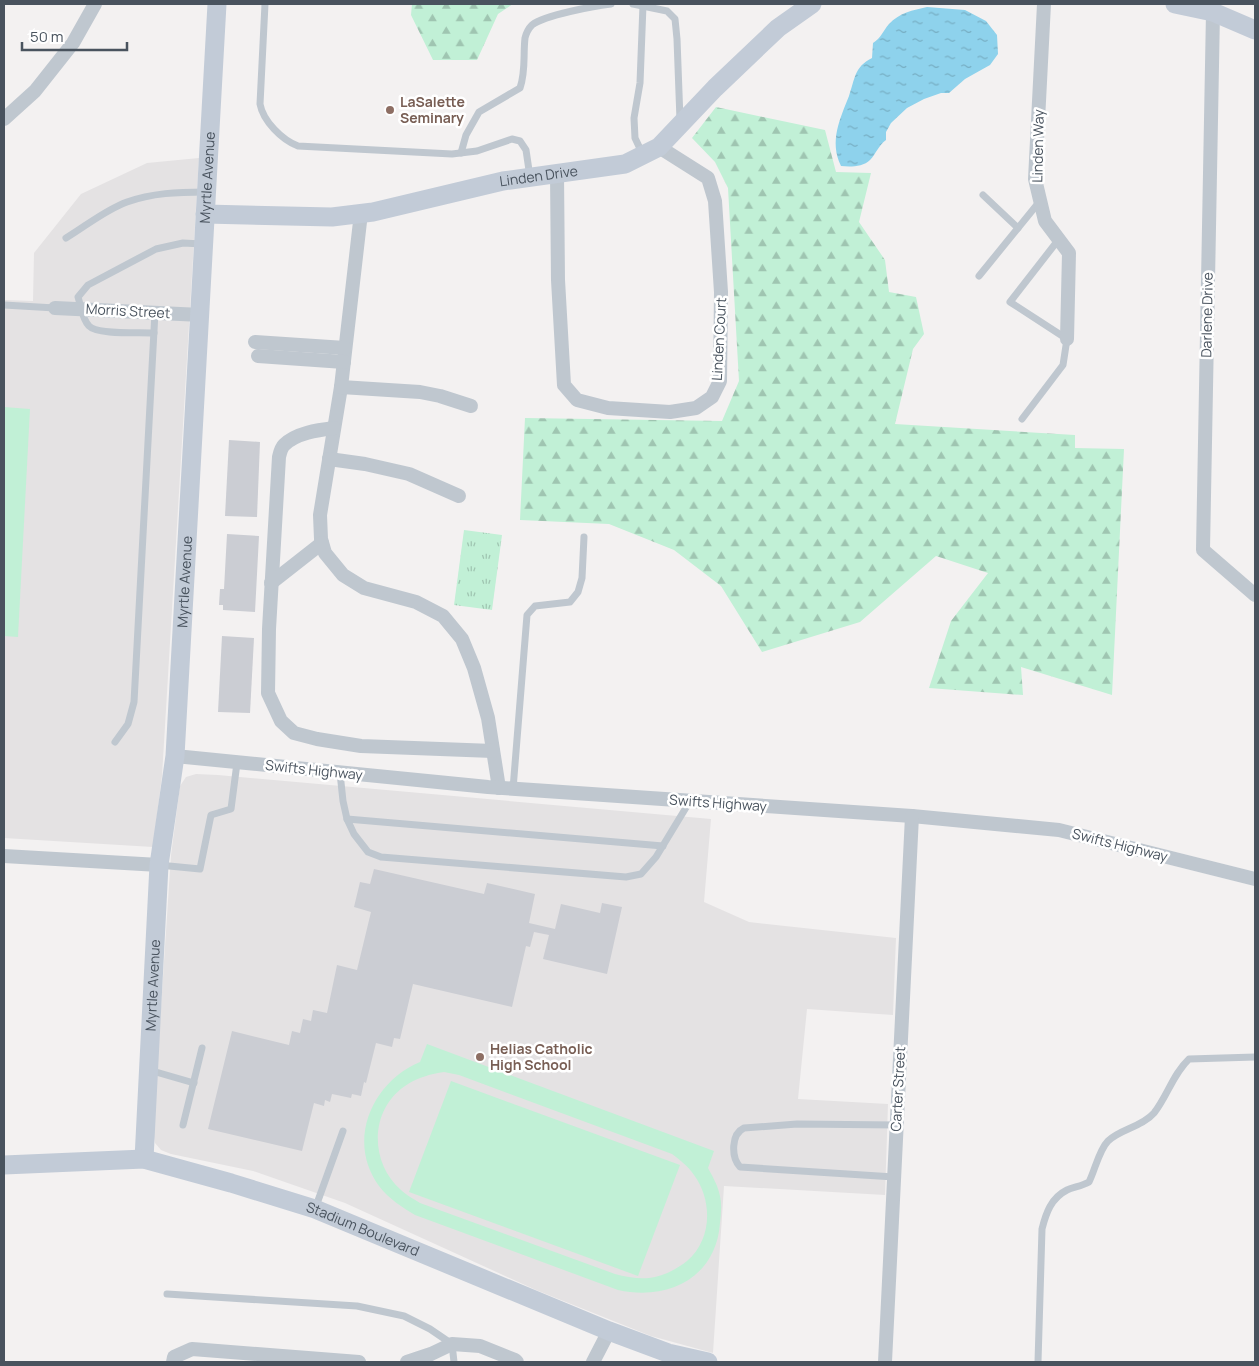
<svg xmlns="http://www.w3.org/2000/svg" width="1259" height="1366" viewBox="0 0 1259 1366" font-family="Manrope,sans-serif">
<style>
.education{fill:#e4e2e3}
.grass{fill:#c1f0d6;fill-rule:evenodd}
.forest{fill:url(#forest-firs)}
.park{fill:url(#park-tufts)}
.water{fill:url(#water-ripples)}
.building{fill:#cbcdd3}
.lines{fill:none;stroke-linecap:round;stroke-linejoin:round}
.lane{stroke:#bfc7cf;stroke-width:7}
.street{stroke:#bfc7cf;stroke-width:14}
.secondary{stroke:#c2cbd7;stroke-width:19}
.education-dot{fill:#8d6e63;stroke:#fff;stroke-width:2}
.labels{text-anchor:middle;stroke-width:5;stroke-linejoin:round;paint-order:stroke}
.education-label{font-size:14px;font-weight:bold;fill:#785e54;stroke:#fff;text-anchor:start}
.street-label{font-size:14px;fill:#49535e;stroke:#fff}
</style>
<defs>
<pattern id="forest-firs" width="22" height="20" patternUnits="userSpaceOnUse" patternTransform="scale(1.25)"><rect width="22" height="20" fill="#c1f0d6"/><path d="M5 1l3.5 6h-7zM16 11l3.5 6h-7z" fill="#9fc5b1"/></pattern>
<pattern id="park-tufts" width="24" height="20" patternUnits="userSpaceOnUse" patternTransform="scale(1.25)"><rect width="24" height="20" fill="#c1f0d6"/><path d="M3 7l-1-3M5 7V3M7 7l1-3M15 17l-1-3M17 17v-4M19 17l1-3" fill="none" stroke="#9fc5b1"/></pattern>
<pattern id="water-ripples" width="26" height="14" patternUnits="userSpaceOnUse" patternTransform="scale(1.25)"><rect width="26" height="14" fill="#8ed2ec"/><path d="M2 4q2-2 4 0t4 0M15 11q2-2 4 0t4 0" fill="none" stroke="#76adc2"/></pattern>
</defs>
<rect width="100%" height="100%" fill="#f3f1f1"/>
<!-- education -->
<g class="education">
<polygon points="199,158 162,776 153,847 4,838 4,300 33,301 34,253 81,194 147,163"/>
<polygon points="196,774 218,775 711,819 704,902 749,922 896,938 893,1015 807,1009 798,1099 888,1104 885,1195 724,1186 713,1353 651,1336 536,1290 345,1203 253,1171 171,1154 161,1150 155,1143 153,1130 171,855 180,786 186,777"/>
</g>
<!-- grass -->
<g class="grass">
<polygon points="4,407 30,409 18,637 4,636"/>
<path d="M427,1044L714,1151L708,1168C713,1177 718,1186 720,1196C722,1205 721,1214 720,1223C716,1278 668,1301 618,1290L415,1215C402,1207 389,1199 379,1186C346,1141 372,1082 420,1062ZM444,1072L459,1075L672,1154C680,1160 688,1166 694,1175C713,1201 712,1240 687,1261C677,1269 662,1277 649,1278C638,1279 626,1277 615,1274L420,1203C414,1199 406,1195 401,1190C369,1162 369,1108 408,1084C419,1077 431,1074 444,1072Z"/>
<polygon points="451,1081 680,1165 638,1276 409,1192"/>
</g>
<!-- forest -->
<g class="forest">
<polygon points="412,4 513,4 498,14 477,60 433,60 411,15"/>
<polygon points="716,107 825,130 836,172 871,173 859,222 885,260 889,292 916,297 924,334 913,349 895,424 1075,435 1075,448 1124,449 1112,695 1021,667 1023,695 929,688 951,621 988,573 936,556 860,622 762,652 721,586 674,550 609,524 520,520 525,418 722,421 739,381 728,188 715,162 692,138"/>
</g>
<!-- park -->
<polygon class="park" points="464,530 502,535 492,610 454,605"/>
<!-- water -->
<path class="water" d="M927,7L965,10L986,21L997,35L998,54L990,65L965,79L949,93H941L924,99L907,108L891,123L886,132V140C878,146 876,154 870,160C863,167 850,167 841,166C829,141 840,119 849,96C855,79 854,67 872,58L873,43C881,38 883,31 889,24C899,13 913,10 927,7Z"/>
<!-- building -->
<g class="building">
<polygon points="229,440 260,442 257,517 225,516"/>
<polygon points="227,534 259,536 255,612 223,610 223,605 219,605 220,589 224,589"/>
<polygon points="222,636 254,638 250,713 218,712"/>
<polygon points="374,869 484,894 487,883 535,894 529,923 555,929 561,904 600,913 602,903 622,907 607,974 543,959 549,935 534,932 530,947 526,946 512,1007 413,984 400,1039 394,1038 392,1047 376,1043 366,1083 364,1082 361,1096 352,1094 351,1098 332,1094 330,1102 325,1100 324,1106 314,1103 302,1151 208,1129 232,1031 289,1045 292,1031 300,1033 303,1019 311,1021 313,1010 327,1013 337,965 357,970 371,912 354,907 360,882 370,884"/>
</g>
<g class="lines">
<!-- lane -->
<g class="lane">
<path d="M265,4L260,104C263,121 282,140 298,146L452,154L477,151L512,139L520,141L526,150L530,177"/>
<polyline points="633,4 667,11 675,19 677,39 680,120"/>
<path d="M461,153L466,135L479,112L520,88C526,71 523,55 525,38C526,34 529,28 532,25C545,15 594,6 611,4"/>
<polyline points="643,155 635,138 634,118 640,83 643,5"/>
<polyline points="983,195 1018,228"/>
<path d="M66,238C86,226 105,210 127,202C152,193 178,192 205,192"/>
<polyline points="979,276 1040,201"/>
<polyline points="4,305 55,308"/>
<path d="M154,333C140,332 97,335 89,326C82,319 81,306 78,297L88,285L156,249L183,243L202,244"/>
<polyline points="1022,419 1063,365 1067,339 1010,302 1059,239"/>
<polyline points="115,742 128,724 134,702 155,312"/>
<polyline points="340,773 343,801 347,819 354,834 368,852 381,857 626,877 641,874 656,857 690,801"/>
<polyline points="513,789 527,615 535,606 570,602 578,592 582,578 584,537"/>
<polyline points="347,819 663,846"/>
<polyline points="159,865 200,869 211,815 231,809 237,763"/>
<polyline points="149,1070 194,1083"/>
<polyline points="183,1125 202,1048"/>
<path d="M894,1177L740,1167C731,1157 731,1134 744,1128L797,1124L897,1125"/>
<polyline points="315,1209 343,1131"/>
<polyline points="167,1294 357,1306 404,1316 430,1329 452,1344 454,1362"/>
<path d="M1038,1362L1042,1229C1046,1213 1051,1198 1067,1190C1074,1187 1082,1186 1089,1182C1095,1170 1099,1150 1108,1141C1120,1129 1142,1127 1154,1113C1167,1097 1173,1074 1189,1059L1255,1057"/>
</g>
<!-- street -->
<g class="street">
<polyline points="1044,4 1035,179 1045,221 1069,253 1067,339"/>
<polyline points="1213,12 1203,550 1255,595"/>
<polyline points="4,119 35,91 73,43 95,4"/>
<polyline points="557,174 558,280 564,385 577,400 608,408 670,412 696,408 712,397 720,381 721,292 715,201 708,178 659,147"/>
<polyline points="361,213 341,387 320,515 321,539 325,553 343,575 364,588 416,602 443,616 462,639 474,668 488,718 499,788"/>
<polyline points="55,308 201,315"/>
<polyline points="255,342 345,348"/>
<polyline points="258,356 344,362"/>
<polyline points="341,387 420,392 440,396 471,406"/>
<path d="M334,428C318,430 296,433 284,445C281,448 280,453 279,457L269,629L268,693L281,721L294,733L317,739L361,746L493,751"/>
<polyline points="329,459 365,464 409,474 459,496"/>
<polyline points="271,583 322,543"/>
<polyline points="175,756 488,787 912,816 1059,830 1255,879"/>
<polyline points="4,856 159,865"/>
<polyline points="173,1362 174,1357 192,1349 359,1362"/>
<polyline points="407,1362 431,1354 452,1344 480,1346 515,1360 517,1362"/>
<polyline points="593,1362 609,1331"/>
<polyline points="885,1362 912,816"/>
</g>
<!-- secondary -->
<g class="secondary">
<polyline points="1175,4 1213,12 1255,30"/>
<path id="s1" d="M205,214L332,217L373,212L503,181L625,164L659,147L715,88L778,28L812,4"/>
<path id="s2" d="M144,1159L159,865L175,756L217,4"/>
<path id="s3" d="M4,1165L144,1159L231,1183L315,1209L609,1331L668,1353L708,1362"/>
</g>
</g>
<!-- markers -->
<g class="education-dot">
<circle cx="390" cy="110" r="5"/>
<circle cx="480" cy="1057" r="5"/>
</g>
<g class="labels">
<!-- education labels -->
<g class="education-label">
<text x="400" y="107">LaSalette<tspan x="400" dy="16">Seminary</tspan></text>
<text x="490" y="1054">Helias Catholic<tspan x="490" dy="16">High School</tspan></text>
</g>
<!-- street labels -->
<g class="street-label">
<text transform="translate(1038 146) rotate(-89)" y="5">Linden Way</text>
<text dy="5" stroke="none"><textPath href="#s1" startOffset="338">Linden Drive</textPath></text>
<text dy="5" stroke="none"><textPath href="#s2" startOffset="984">Myrtle Avenue</textPath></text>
<text transform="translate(128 311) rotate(3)" y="5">Morris Street</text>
<text transform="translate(1207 315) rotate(-89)" y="5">Darlene Drive</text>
<text transform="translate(719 339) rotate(-87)" y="5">Linden Court</text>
<text dy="5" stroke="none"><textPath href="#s2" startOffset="579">Myrtle Avenue</textPath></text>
<text transform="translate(314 770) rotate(6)" y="5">Swifts Highway</text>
<text transform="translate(718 803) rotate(4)" y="5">Swifts Highway</text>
<text transform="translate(1120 845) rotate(14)" y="5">Swifts Highway</text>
<text dy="5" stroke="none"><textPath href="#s2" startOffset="174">Myrtle Avenue</textPath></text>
<text transform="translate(898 1089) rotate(-87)" y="5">Carter Street</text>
<text dy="5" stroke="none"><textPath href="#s3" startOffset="370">Stadium Boulevard</textPath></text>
</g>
</g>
<!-- border -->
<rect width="1259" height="1366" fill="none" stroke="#49535e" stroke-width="10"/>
<!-- scale -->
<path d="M22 42v8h105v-8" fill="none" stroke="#49535e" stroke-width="2.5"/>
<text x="30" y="42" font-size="15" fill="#49535e" stroke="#ffffff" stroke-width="4" paint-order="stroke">50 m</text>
</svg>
